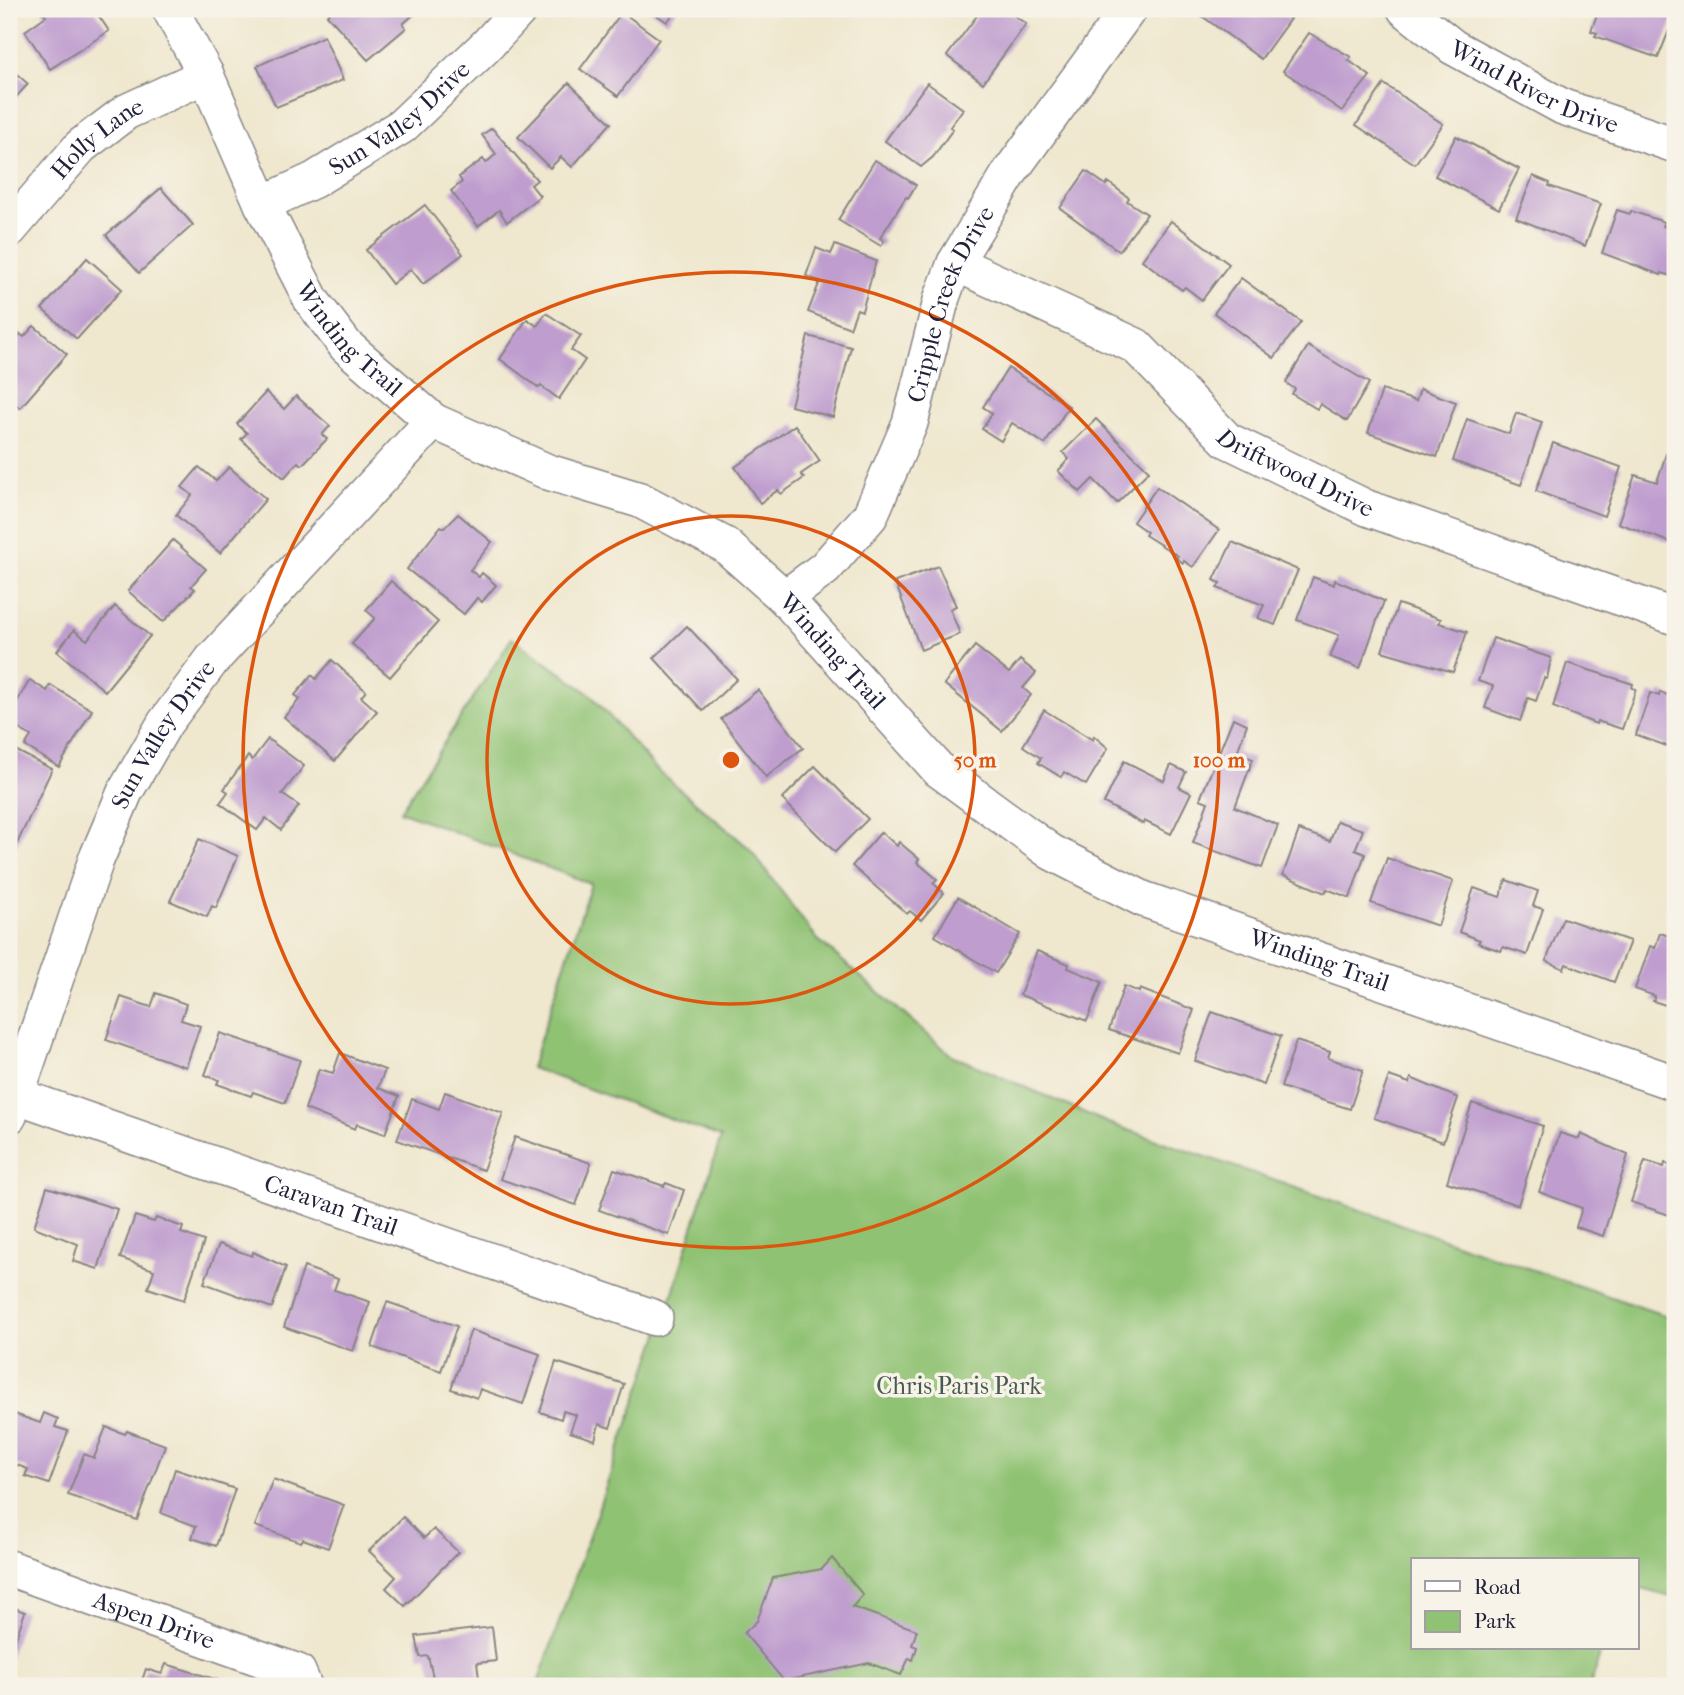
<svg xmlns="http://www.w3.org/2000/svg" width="1684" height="1695" viewBox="0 0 1684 1695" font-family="'IM FELL French Canon',serif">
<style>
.green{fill:#90c273;stroke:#597257;stroke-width:2}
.building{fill:#bf9ecf}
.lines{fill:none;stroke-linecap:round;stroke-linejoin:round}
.street-casing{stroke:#888484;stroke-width:38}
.street{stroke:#fff;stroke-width:35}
.ring{fill:none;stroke:#de560e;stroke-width:3.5}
.labels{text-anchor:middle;stroke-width:7;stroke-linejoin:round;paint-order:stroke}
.street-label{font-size:24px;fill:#22223b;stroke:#f7f3e8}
.park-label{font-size:24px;fill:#485a4f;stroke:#f7f3e8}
.centre{fill:#de560e;stroke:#f7f3e8;stroke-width:3.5}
.ring-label{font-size:21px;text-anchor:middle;font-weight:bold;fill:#de560e;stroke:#f7f3e8;stroke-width:7;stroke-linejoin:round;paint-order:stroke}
</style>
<rect width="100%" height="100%" fill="#f7f3e8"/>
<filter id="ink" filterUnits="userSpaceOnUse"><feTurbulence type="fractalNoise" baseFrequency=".0143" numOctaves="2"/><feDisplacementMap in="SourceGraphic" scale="14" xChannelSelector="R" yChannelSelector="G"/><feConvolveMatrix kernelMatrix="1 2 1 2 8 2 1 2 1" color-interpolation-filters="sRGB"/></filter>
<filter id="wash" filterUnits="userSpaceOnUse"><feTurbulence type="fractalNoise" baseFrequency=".00686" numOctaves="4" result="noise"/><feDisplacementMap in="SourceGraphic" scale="28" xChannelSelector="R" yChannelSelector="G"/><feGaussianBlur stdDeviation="1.57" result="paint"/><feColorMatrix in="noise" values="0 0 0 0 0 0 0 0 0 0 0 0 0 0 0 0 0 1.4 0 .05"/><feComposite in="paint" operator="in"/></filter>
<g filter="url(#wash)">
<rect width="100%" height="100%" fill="#efe7ce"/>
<!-- green -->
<polygon class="green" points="512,638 590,694 656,769 749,848 816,938 951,1055 1108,1123 1675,1319 1675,1598 1637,1588 1637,1560 1413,1560 1413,1648 1602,1648 1590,1686 537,1686 669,1305 721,1137 531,1068 591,884 400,811"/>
<g id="blocks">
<!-- building -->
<g class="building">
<polygon points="41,9 94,9 109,31 50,69 25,31 46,16"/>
<polygon points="334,9 420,9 403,24 406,28 368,60 327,15"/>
<polygon points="648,9 677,9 667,22"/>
<polygon points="982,9 1005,9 1026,24 983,83 947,56"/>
<polygon points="1208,9 1275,9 1290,19 1261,59 1202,16"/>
<polygon points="1599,9 1657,9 1675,16 1658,58 1595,36 1597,33 1591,31"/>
<polygon points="622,12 659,39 618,96 580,69"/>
<polygon points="1309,33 1351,57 1348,60 1370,76 1342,111 1283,71"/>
<polygon points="324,36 343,80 276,107 257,66"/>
<polygon points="9,67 28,84 9,105"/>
<polygon points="569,83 611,123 572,167 561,157 550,168 518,137"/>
<polygon points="927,83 963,109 950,127 953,129 933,157 921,167 885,141"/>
<polygon points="1384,84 1443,124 1415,164 1356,125"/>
<polygon points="492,128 537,180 531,185 540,196 507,222 499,210 478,226 451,191 462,182 459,177 483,159 486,163 496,154 482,135"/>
<polygon points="1456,136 1519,169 1499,209 1435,176"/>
<polygon points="875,160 916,185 908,198 906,197 880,238 884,241 881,246 838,220"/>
<polygon points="1086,171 1106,185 1108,182 1129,198 1127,201 1147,214 1119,251 1060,208"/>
<polygon points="1533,176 1550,183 1549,186 1601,204 1585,246 1516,218"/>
<polygon points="161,188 193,225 139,273 106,235"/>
<polygon points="425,205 463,254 423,284 411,269 392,284 366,250"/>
<polygon points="1617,210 1630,214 1631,211 1664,222 1663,226 1675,230 1675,265 1671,276 1662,273 1661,275 1602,253"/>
<polygon points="1171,221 1229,264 1202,300 1185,287 1182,290 1142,260"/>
<polygon points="835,245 876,261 862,311 857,309 850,328 808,312 820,281 806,276 816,248 831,254"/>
<polygon points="87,258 122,289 77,339 42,309"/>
<polygon points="1241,278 1301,322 1274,358 1214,313"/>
<polygon points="546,313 581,336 571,350 585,360 559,399 541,386 539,388 500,359 527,319 537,326"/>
<polygon points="34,326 67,354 20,408 9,398 9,349 20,334 24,337"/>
<polygon points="808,336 851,347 833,417 791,406"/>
<polygon points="1308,346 1369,383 1347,421 1320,404 1317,409 1292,394 1295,389 1286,383"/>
<polygon points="1008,368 1069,406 1045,444 1012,423 1001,441 982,429 992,413 983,407"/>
<polygon points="1420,389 1456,402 1437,457 1368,433 1382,390 1416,401"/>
<polygon points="266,392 284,409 296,396 330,426 322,435 327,439 302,465 298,462 284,478 241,439 247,433 237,424"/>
<polygon points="1516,413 1542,422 1521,485 1453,461 1467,419 1509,434"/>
<polygon points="1096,419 1149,471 1117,503 1093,479 1080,492 1058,471 1069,459 1063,452"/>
<polygon points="795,425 820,461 801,474 804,478 781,494 778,490 760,503 735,467"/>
<polygon points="1553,443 1621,467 1604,516 1536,491"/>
<polygon points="1666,454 1675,458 1675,544 1618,523 1635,475 1657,482"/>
<polygon points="199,467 216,481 229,467 266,499 220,553 176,515 192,495 182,487"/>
<polygon points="1157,487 1219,530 1193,567 1184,561 1183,563 1176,558 1178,556 1145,535 1147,532 1133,522"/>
<polygon points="458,514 492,542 470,570 479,577 482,573 496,585 482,602 477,598 464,614 407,569 441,526 444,528"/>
<polygon points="173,540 206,569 191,586 195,589 163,622 128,591"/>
<polygon points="1232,542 1298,570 1275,625 1258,618 1264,605 1217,588 1220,583 1214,580"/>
<polygon points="938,566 956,606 950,609 960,634 921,650 895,582"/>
<polygon points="1313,577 1334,585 1335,580 1384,601 1360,668 1330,657 1339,635 1297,620"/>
<polygon points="391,581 438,622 390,677 352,644 375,618 366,610"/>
<polygon points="1398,604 1441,619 1439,623 1467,632 1453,672 1382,651"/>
<polygon points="115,606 150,636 105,691 57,651 74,630 87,640"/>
<polygon points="687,626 737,679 703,711 654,658"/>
<polygon points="1493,638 1551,658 1547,679 1544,678 1536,701 1528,698 1520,721 1485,708 1493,686 1478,681"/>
<polygon points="975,646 1009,673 1020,660 1036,673 1023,688 1031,695 1002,731 944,684"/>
<polygon points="332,660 366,691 361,697 377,711 335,761 284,717 300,699 295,695 312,675 316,679"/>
<polygon points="1567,663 1633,684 1632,688 1636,689 1622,729 1597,721 1596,724 1553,707"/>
<polygon points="30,680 47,691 50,685 92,710 59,767 25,746 31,736 9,723 9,715"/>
<polygon points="758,690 803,748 766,777 721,719"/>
<polygon points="1660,692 1675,698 1675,749 1636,735 1650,693 1659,696"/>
<polygon points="1044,710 1093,740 1094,736 1108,748 1086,785 1064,772 1061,777 1038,763 1041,758 1023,746"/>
<polygon points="1233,718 1247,724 1237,753 1253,759 1235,807 1278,825 1262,868 1193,843 1208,802 1200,799"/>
<polygon points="268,739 304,766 282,794 299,806 281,830 266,818 257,830 220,803 228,792 224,789 248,756 252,760"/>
<polygon points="13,749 52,769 15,848 9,845 9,757"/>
<polygon points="1124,761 1164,781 1171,765 1186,772 1179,787 1191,793 1171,834 1144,821 1143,824 1104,803"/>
<polygon points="815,766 868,819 835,852 782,799"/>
<polygon points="1337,821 1363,830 1355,850 1365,854 1350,898 1327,889 1325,893 1283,875 1299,830 1330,841"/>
<polygon points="881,832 897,846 899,842 919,859 917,862 937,879 933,883 944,893 921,920 910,911 907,914 852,866"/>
<polygon points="199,839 238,856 216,908 212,906 207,917 170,901"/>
<polygon points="1387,858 1453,881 1438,926 1371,903"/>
<polygon points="1506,880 1538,891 1533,906 1543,909 1527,955 1503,947 1501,951 1478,943 1480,940 1459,932 1474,888 1500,897"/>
<polygon points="958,897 1020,934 996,973 935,936"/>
<polygon points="1563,918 1630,941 1614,982 1566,964 1564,969 1546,961"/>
<polygon points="1660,933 1675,938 1675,1008 1653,1001 1655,996 1635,989 1650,946 1655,948"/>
<polygon points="1037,951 1069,964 1068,968 1102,982 1087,1021 1020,995"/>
<polygon points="1124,986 1139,992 1140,989 1194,1010 1178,1053 1109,1030"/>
<polygon points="156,993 186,1004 181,1020 200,1026 186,1067 106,1040 121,997 151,1007"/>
<polygon points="1212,1012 1281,1036 1264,1085 1195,1061"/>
<polygon points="220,1033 300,1060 285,1103 253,1092 251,1096 217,1084 219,1080 205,1075"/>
<polygon points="1296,1041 1330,1052 1328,1058 1363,1070 1350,1109 1281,1087"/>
<polygon points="340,1053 385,1070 378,1088 399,1096 385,1134 357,1124 355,1129 305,1109 319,1069 333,1073"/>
<polygon points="1389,1076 1409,1083 1411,1078 1458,1098 1443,1142 1374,1118"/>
<polygon points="445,1092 503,1113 483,1170 397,1140 412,1099 439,1109"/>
<polygon points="1472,1103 1543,1126 1518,1205 1447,1182"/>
<polygon points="1560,1133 1579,1139 1581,1134 1628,1155 1603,1236 1576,1227 1582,1208 1539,1192"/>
<polygon points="515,1137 591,1163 576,1205 500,1179"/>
<polygon points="1645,1161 1664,1167 1665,1163 1675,1167 1675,1217 1631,1202"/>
<polygon points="614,1169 664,1186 666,1183 684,1190 669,1235 599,1210"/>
<polygon points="47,1187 117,1209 98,1269 73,1261 78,1244 34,1227"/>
<polygon points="135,1216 154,1222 156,1218 183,1227 181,1233 204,1241 184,1300 148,1288 154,1270 120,1258"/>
<polygon points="219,1244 252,1256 253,1252 286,1267 272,1308 204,1283"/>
<polygon points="304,1267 338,1279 334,1290 370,1302 353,1351 284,1327"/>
<polygon points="387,1302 457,1326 441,1371 372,1347"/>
<polygon points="471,1330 540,1354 523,1404 480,1389 477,1398 451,1389"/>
<polygon points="556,1362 624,1384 610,1428 599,1424 595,1440 570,1432 576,1415 563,1411 561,1419 540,1412"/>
<polygon points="9,1412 40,1423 44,1413 58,1419 55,1427 68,1431 49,1484 25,1476 28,1469 9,1462"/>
<polygon points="106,1427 125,1434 127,1431 165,1445 137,1520 68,1495 84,1454 94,1458"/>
<polygon points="175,1469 235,1489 216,1546 192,1538 196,1526 161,1513"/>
<polygon points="273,1479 344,1505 328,1548 303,1539 301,1542 255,1526"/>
<polygon points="403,1517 424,1538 434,1529 458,1552 405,1606 386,1588 396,1577 369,1551"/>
<polygon points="832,1558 863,1595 852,1607 917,1630 912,1645 917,1647 913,1660 909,1658 901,1675 869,1663 784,1681 744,1633 757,1621 773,1578 822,1569"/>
<polygon points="9,1606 25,1612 9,1658"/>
<polygon points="492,1627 496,1661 477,1663 480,1686 435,1686 428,1656 420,1657 416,1636"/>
<polygon points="166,1664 221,1681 219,1686 140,1686 146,1669 162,1674"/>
</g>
</g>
</g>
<g filter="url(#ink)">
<use href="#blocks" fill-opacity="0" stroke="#888484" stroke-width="2"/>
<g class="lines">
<!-- street casing -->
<g class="street-casing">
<g id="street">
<path id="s1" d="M170,9L206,75L262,204L312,301L346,346L433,421L548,472L640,500L725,545L785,598L939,770L1051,852L1143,899L1675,1083"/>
<path id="s2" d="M1405,9L1453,47L1563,107L1675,145"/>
<path id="s3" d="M262,204L314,180L402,126L486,46L520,9"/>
<path id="s4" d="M9,230L81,146L126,112L206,75"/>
<path id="s5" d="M955,263L1136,346L1227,440L1367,508L1675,617"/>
<path id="s6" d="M785,598L825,568L870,516L910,423L942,297L955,263L1010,172L1129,9"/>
<path id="s7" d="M9,1093L655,1318"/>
<path id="s8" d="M9,1116L96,860L125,792L165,723L212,660L433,421"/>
<path id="s9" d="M9,1568L298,1672L304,1686"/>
</g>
</g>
<!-- street -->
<use href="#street" class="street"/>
</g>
</g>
<!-- distance rings -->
<g class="ring">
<circle cx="731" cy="760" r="244"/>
<circle cx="731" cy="760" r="488"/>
</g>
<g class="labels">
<!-- street labels -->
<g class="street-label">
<text dy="8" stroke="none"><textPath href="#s2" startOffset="152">Wind River Drive</textPath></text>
<text dy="8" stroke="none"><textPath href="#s3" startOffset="163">Sun Valley Drive</textPath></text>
<text dy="8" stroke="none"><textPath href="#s4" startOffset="128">Holly Lane</textPath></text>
<text dy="8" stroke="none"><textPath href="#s6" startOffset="346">Cripple Creek Drive</textPath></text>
<text dy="8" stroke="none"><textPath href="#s1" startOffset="378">Winding Trail</textPath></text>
<text dy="8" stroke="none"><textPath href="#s5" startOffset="406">Driftwood Drive</textPath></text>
<text dy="8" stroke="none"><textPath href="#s1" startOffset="966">Winding Trail</textPath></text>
<text dy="8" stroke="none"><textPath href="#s8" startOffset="413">Sun Valley Drive</textPath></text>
<text dy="8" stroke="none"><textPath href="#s1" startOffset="1554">Winding Trail</textPath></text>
<text dy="8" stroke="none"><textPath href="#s7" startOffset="341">Caravan Trail</textPath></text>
<text dy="8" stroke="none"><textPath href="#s9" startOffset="154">Aspen Drive</textPath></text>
</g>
<!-- park labels -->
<g class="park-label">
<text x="959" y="1394">Chris Paris Park</text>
</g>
</g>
<circle cx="731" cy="760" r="10" class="centre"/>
<g class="ring-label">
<text x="975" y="767">50 m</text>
<text x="1219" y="767">100 m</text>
</g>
<!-- margin -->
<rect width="1684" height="1695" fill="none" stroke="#f7f3e8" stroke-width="35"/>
<!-- legend -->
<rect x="1411" y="1558" width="228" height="91" fill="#f7f3e8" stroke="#a29fa3" stroke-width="2"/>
<rect x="1425" y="1581" width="35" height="10" fill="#ffffff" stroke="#a29fa3" stroke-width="2"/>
<text x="1474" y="1594" font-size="21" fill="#22223b">Road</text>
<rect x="1425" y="1611" width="35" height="21" fill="#90c273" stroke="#a29fa3" stroke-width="2"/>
<text x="1474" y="1628" font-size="21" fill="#22223b">Park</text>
</svg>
